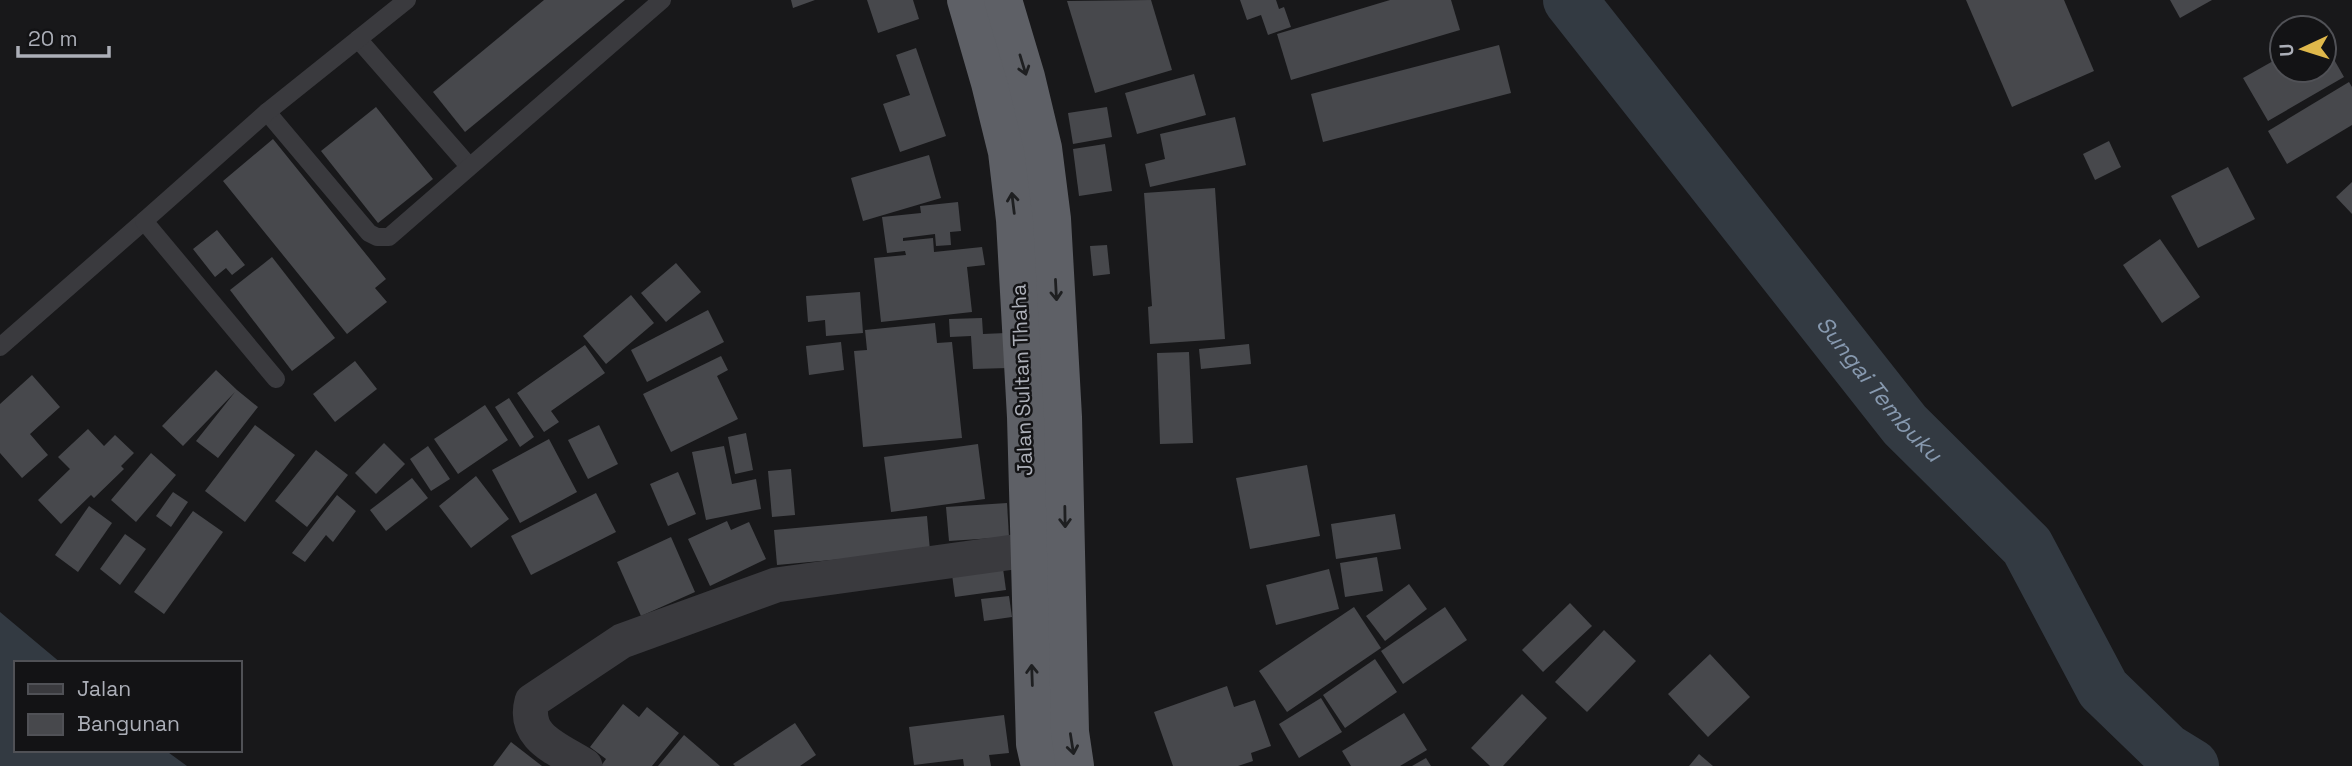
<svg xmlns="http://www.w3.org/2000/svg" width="2352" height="766" viewBox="0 0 2352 766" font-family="'Space Grotesk',sans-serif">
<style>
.water{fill:#333a42}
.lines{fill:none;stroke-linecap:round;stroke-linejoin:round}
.river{stroke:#333a42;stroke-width:54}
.building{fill:#47484c}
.service{stroke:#3a3a3e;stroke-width:18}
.minor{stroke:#3a3a3e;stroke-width:35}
.trunk{stroke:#5e6066;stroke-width:38}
.oneway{stroke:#1e1f21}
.labels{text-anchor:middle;stroke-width:5;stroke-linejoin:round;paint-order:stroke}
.street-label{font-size:21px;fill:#acafb8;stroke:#131315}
.water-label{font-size:23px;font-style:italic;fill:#8799af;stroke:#131315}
</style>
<rect width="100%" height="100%" fill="#18181a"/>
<!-- water -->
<polygon class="water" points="0,612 61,663 16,663 16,750 165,750 187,766 0,766"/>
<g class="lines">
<!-- river -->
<path class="river" id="s1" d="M1570,0L1905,425L2027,546L2103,689L2166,750L2192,766"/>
</g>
<!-- building -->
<g class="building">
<polygon points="544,0 625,0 465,132 433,92"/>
<polygon points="791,0 815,0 793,8"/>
<polygon points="867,0 913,0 919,19 878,33"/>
<polygon points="1151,0 1172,70 1095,93 1067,1"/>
<polygon points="1240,0 1276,0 1279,9 1284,7 1291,27 1268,35 1261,15 1247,20"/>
<polygon points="1390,0 1451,0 1460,30 1291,80 1277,34"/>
<polygon points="1966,0 2064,0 2094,71 2012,107"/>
<polygon points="2170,0 2212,0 2180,18"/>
<polygon points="2324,42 2344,77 2268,121 2243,78 2282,56 2282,70 2324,70"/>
<polygon points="1499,45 1511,93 1323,142 1311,94"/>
<polygon points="916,48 946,136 900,152 883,104 910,95 896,55"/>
<polygon points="1194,74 1206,115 1137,134 1125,93"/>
<polygon points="2349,82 2352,87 2352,125 2287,164 2268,131"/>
<polygon points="376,107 433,179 378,223 321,151"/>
<polygon points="1107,107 1112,137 1073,144 1068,113"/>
<polygon points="1235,117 1246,165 1150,187 1145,164 1165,159 1160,134"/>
<polygon points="273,139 386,279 375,288 387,302 347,334 223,181"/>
<polygon points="2109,141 2121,167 2095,180 2083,154"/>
<polygon points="1105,144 1112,191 1079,196 1073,149"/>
<polygon points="929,155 941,198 863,221 851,178"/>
<polygon points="2228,167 2255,219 2198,248 2171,196"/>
<polygon points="2352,182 2352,214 2336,197"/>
<polygon points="1215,188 1225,339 1150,344 1148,307 1152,306 1144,193"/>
<polygon points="958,202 961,231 950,232 951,245 936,246 935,234 903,238 903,241 933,238 934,252 982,247 985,265 967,267 972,312 881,322 874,258 906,255 905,251 887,253 882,217 921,213 920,206"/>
<polygon points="217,230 245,265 232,275 226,268 215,277 193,249"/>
<polygon points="2160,239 2200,297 2162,323 2123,265"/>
<polygon points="1107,245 1110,274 1093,276 1090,246"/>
<polygon points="272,257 335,338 292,371 230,290"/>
<polygon points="676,263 701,292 666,322 641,293"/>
<polygon points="860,292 863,333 826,336 825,320 808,322 806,296"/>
<polygon points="631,295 654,323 606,364 583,336"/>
<polygon points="708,310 724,342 647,382 631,350"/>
<polygon points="982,318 983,334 1006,333 1008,368 973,369 971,336 950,337 949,319"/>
<polygon points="935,323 937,343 952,342 962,438 863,447 854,351 867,350 865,330"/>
<polygon points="841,342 844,370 809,375 806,346"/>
<polygon points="1249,344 1251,364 1201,369 1199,349"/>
<polygon points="585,345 605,373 551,411 559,422 544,432 517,393"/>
<polygon points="1189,352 1193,443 1160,444 1157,353"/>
<polygon points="721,356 728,370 717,376 738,419 671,452 643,394"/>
<polygon points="355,361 377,389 335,422 313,394"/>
<polygon points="216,370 237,390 258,407 218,458 196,441 235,392 183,446 162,426"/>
<polygon points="32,375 60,407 30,434 48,455 22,478 0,453 0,404"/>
<polygon points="509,398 534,437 520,447 495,407"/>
<polygon points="485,405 508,440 458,474 434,439"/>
<polygon points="255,425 295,455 245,522 205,491"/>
<polygon points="599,425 618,464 588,479 568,440"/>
<polygon points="88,429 104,446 115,435 134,453 121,466 124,469 94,498 91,495 61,524 38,500 70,469 58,457"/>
<polygon points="746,433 753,470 735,474 728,437"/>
<polygon points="549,439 577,492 520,523 492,470"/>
<polygon points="384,443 405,464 376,494 355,473"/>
<polygon points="978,444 985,499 891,512 884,457"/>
<polygon points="428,446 450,479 431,491 410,459"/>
<polygon points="724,446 732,484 756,479 761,509 706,520 692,452"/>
<polygon points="316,450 348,475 307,527 275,501"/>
<polygon points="151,453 176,475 136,522 111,500"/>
<polygon points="1307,465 1320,536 1250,549 1236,478"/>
<polygon points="791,469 795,515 772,517 768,471"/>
<polygon points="678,472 696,514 668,526 650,484"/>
<polygon points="476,476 509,519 471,548 439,506"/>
<polygon points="412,478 428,498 386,531 370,510"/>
<polygon points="173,492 188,502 171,527 156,516"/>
<polygon points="596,493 616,532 531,575 511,536"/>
<polygon points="337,495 356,511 333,542 326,535 305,562 292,553"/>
<polygon points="1007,503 1009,537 949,541 946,507"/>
<polygon points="89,506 112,523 78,572 55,555"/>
<polygon points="193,511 223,532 164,614 134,592"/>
<polygon points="1395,514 1401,549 1336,559 1331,524"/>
<polygon points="927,516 930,551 777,565 774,530"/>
<polygon points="727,521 731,530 749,522 766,559 710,586 688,539"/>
<polygon points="125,534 146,549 120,585 100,569"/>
<polygon points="671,537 695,592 641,616 617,562"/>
<polygon points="1377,557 1383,591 1345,597 1340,563"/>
<polygon points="1002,561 1006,590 955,597 951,567"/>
<polygon points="1329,569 1339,609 1276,625 1266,585"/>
<polygon points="1409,584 1427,609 1385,641 1366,616"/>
<polygon points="1009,596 1012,617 984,621 981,599"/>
<polygon points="1570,603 1592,626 1543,672 1522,650"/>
<polygon points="1354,607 1381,648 1287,712 1259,671"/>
<polygon points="1445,607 1467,640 1403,684 1381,651"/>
<polygon points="1604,630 1636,661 1587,712 1555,682"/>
<polygon points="1710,654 1750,697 1708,737 1668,694"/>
<polygon points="1375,659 1397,692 1345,728 1323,695"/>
<polygon points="1227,686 1234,707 1255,700 1271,746 1251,753 1253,761 1238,766 1173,766 1154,712"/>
<polygon points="1522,694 1547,718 1503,766 1490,766 1471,748"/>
<polygon points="1321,698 1342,732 1299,758 1279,724"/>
<polygon points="623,704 639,717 647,707 679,733 652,766 601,766 606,759 590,747"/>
<polygon points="1404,713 1427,750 1400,766 1351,766 1342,751"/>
<polygon points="1004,715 1009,753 989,755 991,766 964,766 963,759 914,765 909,727"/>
<polygon points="795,723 816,755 800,766 735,766 733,764"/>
<polygon points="684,735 720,766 658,766"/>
<polygon points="511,742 542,766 493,766"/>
<polygon points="1699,754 1713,766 1689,766"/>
<polygon points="1426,758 1431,766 1412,766"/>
</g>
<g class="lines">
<!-- service -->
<g class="service">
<polyline points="358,39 469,166"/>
<polyline points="267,112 369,233 377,237 389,237 662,0"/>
<polyline points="0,347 144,221"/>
<polyline points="276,379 144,221 267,112 407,0"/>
</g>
<!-- minor -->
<path class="minor" d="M585,766C559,749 522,738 532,701L622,641L776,585L1028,550"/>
<!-- trunk -->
<g class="trunk">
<polyline points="966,0 990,83 1007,152 1015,220 1026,417 1035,744 1040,766"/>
<polyline points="1003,0 1026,77 1043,148 1052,219 1063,417 1070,732 1075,766"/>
</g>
</g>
<!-- one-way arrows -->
<defs><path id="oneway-shaft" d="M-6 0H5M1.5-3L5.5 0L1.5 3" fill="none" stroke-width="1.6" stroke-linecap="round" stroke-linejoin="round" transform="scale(1.75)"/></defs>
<g class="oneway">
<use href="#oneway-shaft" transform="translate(1023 65) rotate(73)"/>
<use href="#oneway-shaft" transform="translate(1013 203) rotate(-97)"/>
<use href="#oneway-shaft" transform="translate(1056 290) rotate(87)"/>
<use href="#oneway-shaft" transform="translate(1065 517) rotate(89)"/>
<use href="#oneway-shaft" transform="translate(1032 675) rotate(-92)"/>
<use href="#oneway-shaft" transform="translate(1072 744) rotate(81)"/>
</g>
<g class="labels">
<!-- street labels -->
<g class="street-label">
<text transform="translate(1022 380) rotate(-92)" y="7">Jalan Sultan Thaha</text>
</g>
<!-- water labels -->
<g class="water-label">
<text dy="8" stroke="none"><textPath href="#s1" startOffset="497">Sungai Tembuku</textPath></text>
</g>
</g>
<!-- legend -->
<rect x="14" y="661" width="228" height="91" fill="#131315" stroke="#505156" stroke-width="2"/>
<rect x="28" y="684" width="35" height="10" fill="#3a3a3e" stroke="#505156" stroke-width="2"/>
<text x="77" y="696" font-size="21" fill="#acafb8">Jalan</text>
<rect x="28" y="714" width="35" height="21" fill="#47484c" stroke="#505156" stroke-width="2"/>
<text x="77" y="731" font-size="21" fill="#acafb8">Bangunan</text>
<!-- north arrow -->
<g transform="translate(2303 49) rotate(266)"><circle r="33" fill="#131315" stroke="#505156" stroke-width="2"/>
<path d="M0-5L12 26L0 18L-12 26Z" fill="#dfb84b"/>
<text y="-10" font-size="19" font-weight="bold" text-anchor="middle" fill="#acafb8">U</text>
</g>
<!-- scale -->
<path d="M18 46v10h91v-10" fill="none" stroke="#acafb8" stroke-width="3.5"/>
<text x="28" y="46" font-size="21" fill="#acafb8" stroke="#131315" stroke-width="5" paint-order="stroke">20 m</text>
</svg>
